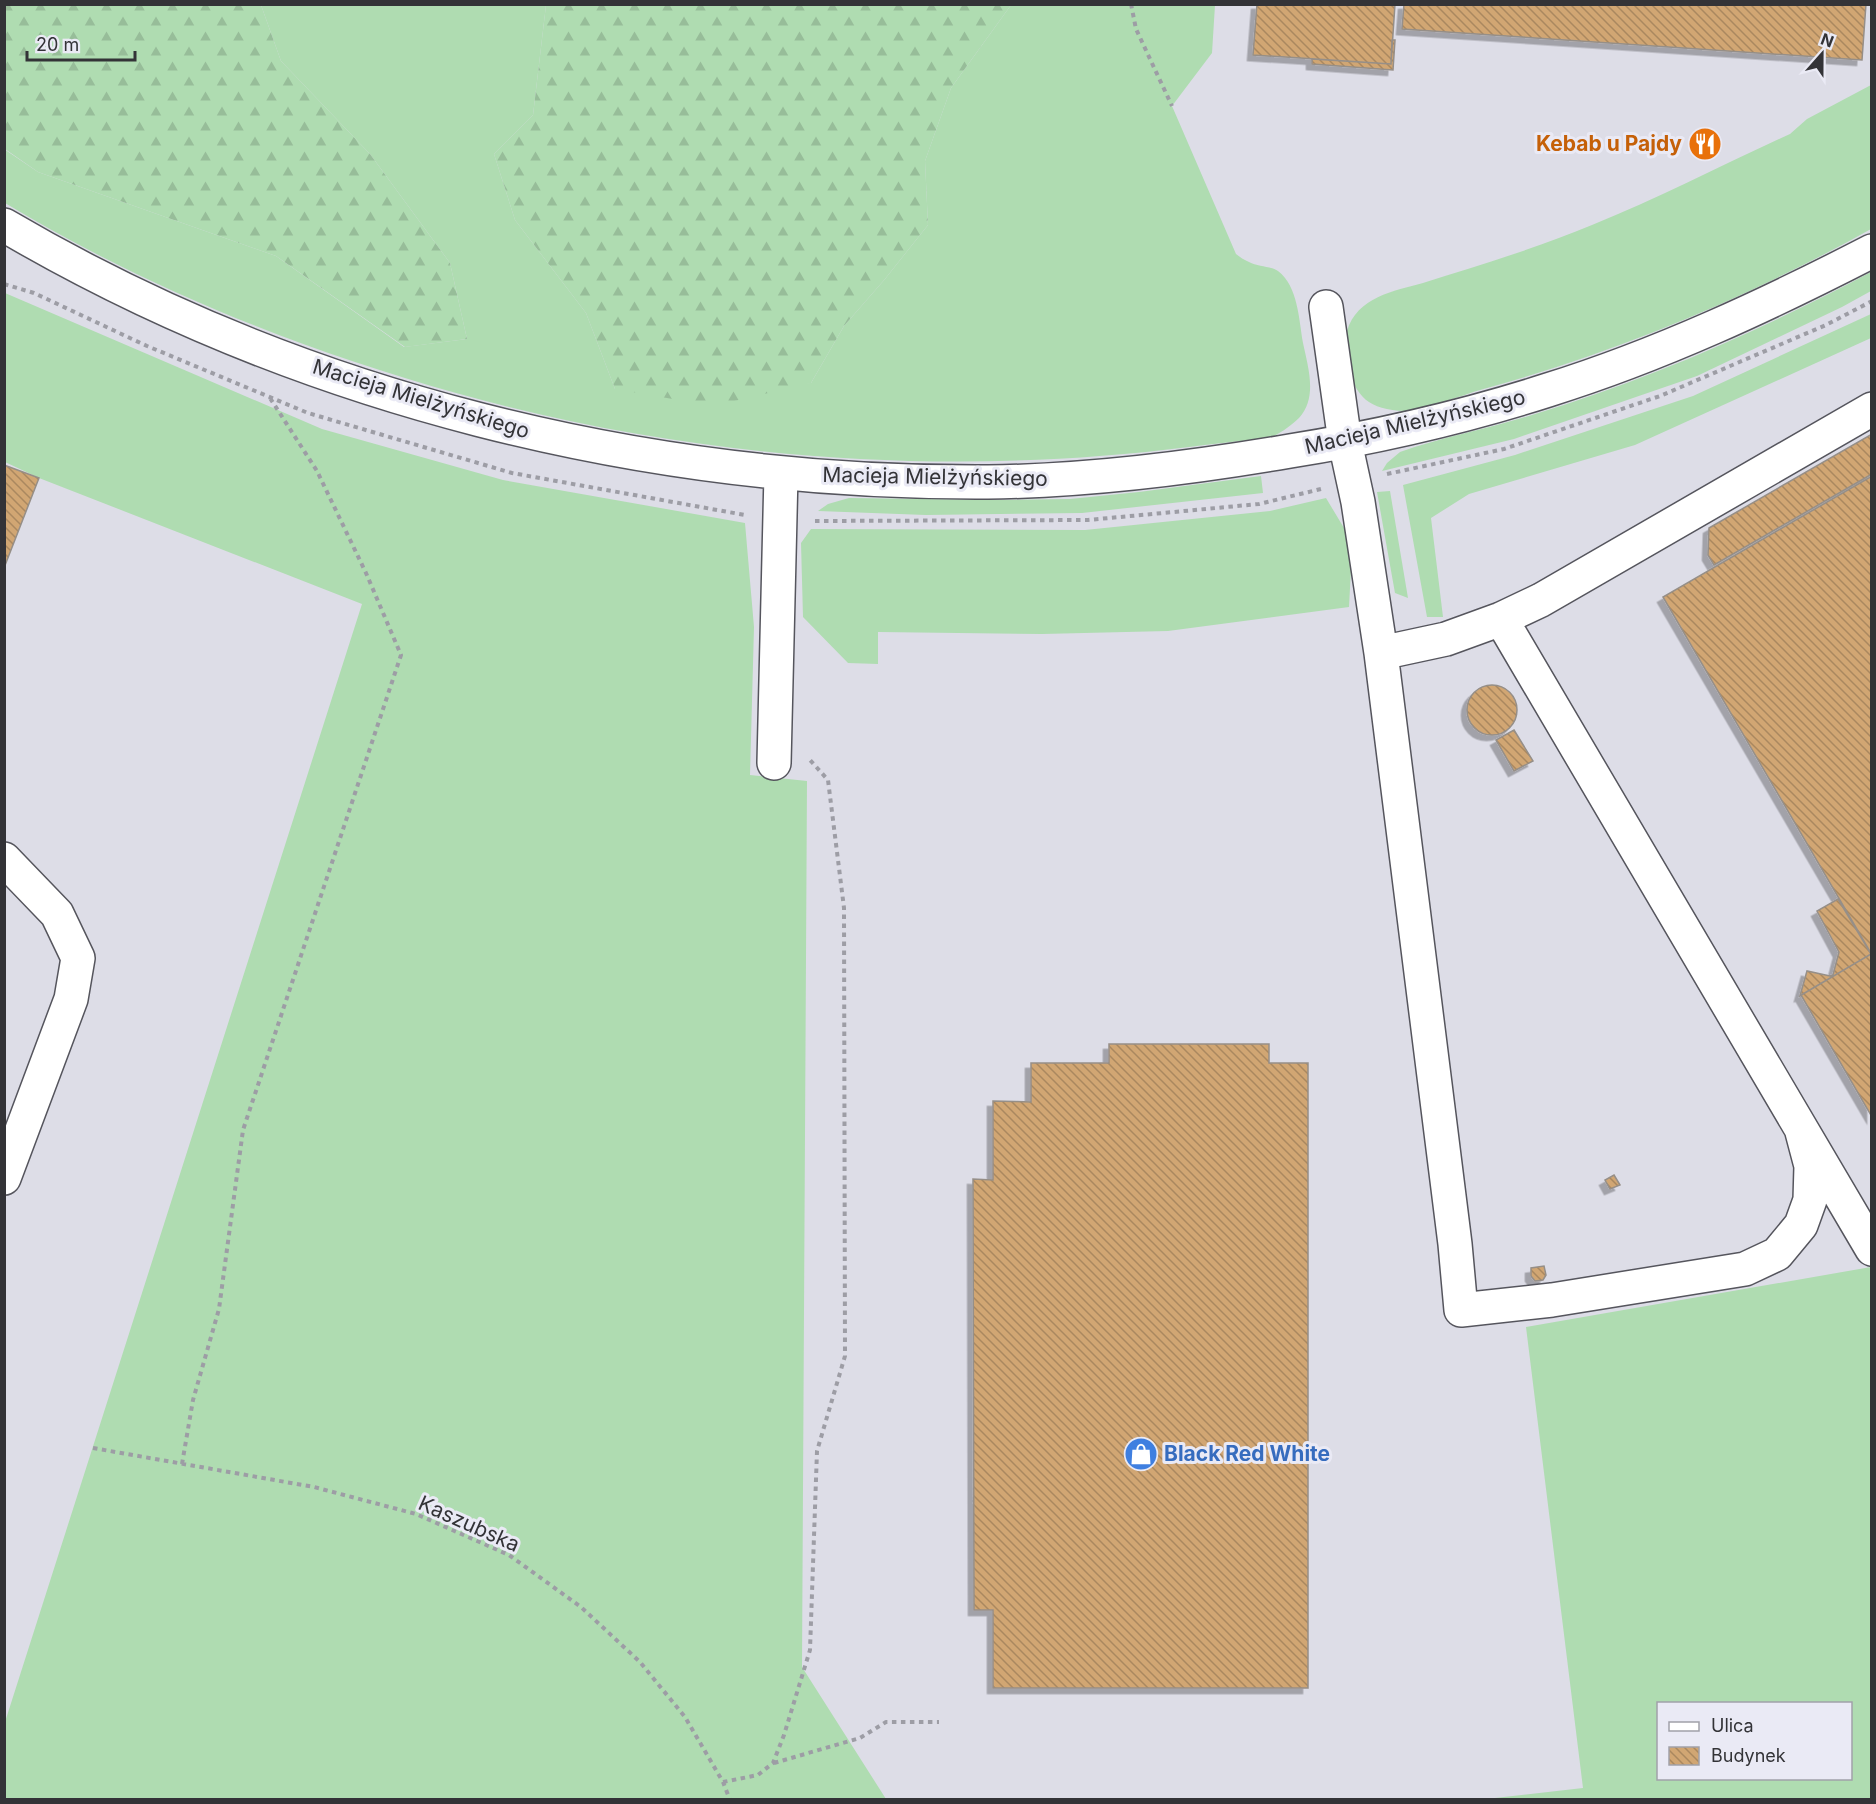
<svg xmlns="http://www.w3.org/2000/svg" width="1876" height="1804" viewBox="0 0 1876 1804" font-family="Inter,sans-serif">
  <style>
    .grass { fill: #afdcb1; fill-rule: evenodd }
    .forest { fill: url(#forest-firs) }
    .building { fill: url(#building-back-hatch); stroke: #968f88; stroke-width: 1.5; filter: url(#shadow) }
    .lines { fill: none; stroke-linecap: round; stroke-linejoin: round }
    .minor-casing { stroke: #55555d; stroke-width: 36 }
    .path { stroke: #9d9da5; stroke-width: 4; stroke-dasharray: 4.5 4.5; stroke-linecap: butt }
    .minor { stroke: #fff; stroke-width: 33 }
    .labels { text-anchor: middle; stroke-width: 6; stroke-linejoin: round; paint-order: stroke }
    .food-label { font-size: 21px; font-weight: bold; fill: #c56008; stroke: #eaeaf5; text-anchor: end }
    .street-label { font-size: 21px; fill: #333337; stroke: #eaeaf5 }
    .shop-label { font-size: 21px; font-weight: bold; fill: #366cbe; stroke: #eaeaf5; text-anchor: start }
  </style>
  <defs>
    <pattern id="forest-firs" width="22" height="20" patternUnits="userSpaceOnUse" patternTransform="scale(1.5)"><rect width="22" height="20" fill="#afdcb1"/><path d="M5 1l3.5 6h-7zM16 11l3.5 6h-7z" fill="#97bd99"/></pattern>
    <pattern id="building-back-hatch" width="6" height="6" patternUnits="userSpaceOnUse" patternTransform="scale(1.5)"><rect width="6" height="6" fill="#d1a673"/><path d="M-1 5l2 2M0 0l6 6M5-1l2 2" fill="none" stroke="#aa885f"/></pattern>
    <filter id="shadow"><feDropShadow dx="-5.5" dy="5.5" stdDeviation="0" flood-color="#0004"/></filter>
  </defs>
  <rect width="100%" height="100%" fill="#dddde7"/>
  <path class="grass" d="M261,5H546L533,115L494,154L515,220L586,313L615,389L811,383L844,326L885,279L928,225L925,161L951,88L1011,5H1215L1212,53L1172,106L1236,254C1240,257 1244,260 1249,262C1258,267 1271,266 1278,271C1298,286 1299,320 1303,343C1308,367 1318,397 1299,418C1293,424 1282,432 1274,436C1267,439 1258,439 1251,440C1230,442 1210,444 1189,447C945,478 693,459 456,393C299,349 144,287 5,203L4,149L38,172L276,256L404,347L467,339L450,263L370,154L281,61Z
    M1871,85V229C1749,297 1615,353 1480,390C1463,395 1421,411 1405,411C1369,410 1355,397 1347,363C1344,351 1343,343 1347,331C1357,297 1394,291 1423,283C1480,265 1537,248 1592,225C1659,198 1724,164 1790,134L1807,119Z
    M1871,272V291L1842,307L1697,376L1514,439L1382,471L1387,463L1400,452C1443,437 1488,429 1532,415C1650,379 1762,330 1871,272Z
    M5,293L322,429L503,480L745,523L754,627L750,775L807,781L802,1667L886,1799H5V1722L362,604L39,478L5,462Z
    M1871,314V338L1635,445L1469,494L1431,518L1443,617H1427L1403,485L1515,455L1693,396Z
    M1261,476L1263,493L1082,513L926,515L818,511L828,504L849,498L995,500L1070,499L1139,492Z
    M1390,491L1408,598L1395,593L1377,492Z
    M1326,498L1350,538L1351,569L1349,607L1168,631L1042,634L878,632V664L848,663L803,617L801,543L811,529L1085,530L1270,511Z
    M1871,1267V1799H1486L1583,1788L1526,1327ZM1658,1704H1850V1778H1658Z"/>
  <path class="forest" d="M4,5H261L281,61L370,154L450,263L467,339L405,347L276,256L38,172L5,149Z
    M546,5V4L1011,5L951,88L925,161L928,225L885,279L844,326L811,383L713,406L615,389L586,313L515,220L494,154L533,115Z"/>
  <path class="building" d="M1257,4H1395L1391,64L1253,55Z
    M1404,4H1866L1862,60L1402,29Z
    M1392,40H1395L1393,70L1312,64V59L1391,64Z
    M1872,434V474L1714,565L1708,555L1709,528Z
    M4,465L39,478L4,568Z
    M1872,476V955L1663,597Z
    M1467 710a25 25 0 1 1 50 0a25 25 0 1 1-50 0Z
    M1514,730L1533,761L1514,771L1496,740Z
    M1838,899L1871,954L1800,996L1807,971L1830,976L1833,975L1839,952L1817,911Z
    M1871,954L1872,955V1117L1801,995Z
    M1109,1044H1269V1063H1308V1688H993V1610H974L973,1179L993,1180V1101L1031,1102V1063H1109Z
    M1614,1175L1620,1185L1610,1189L1605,1180Z
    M1544,1266L1546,1275L1543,1280L1535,1281L1531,1276V1268Z"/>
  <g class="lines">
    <g class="minor-casing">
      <path id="minor" d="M4,225C300,399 646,484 988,482C1090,481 1191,468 1290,451C1377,437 1464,417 1548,390C1660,355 1767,305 1872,251
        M1326,307L1345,442L1358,502L1381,653L1455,1244L1461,1310L1552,1300L1745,1269L1777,1254L1801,1225L1810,1200L1811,1166L1802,1132
        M1501,619L1872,1249
        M1381,653L1446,639L1501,619L1541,600L1872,409
        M774,763L781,474
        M4,859L57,914L78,958L71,999L4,1178"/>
    </g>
    <path class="path" d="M1131,4L1136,29L1172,106
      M4,284L34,293L147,346L308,413L512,473L745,515
      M1387,474L1504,449L1660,396L1826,325L1872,301
      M815,521L1088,520L1259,504L1321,489
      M93,1448L314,1487L416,1514L509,1555L581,1607L640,1662L685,1717L723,1782L730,1800
      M182,1464L193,1400L219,1309L243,1130L401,655L366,573L317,471L270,398
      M774,1763L860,1738L886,1722H939
      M723,1782L758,1775L773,1763L784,1735L810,1650L817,1451L845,1356L844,908L828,780L810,760"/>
    <use href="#minor" class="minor"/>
  </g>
  <defs>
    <g id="restaurant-disc" transform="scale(1.725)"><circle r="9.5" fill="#e8710a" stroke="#eaeaf5"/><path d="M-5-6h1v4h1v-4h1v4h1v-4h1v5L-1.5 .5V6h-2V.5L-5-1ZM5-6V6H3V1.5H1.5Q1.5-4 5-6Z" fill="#fff"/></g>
    <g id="shop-disc" transform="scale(1.725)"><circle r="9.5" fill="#3f7fe0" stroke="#eaeaf5"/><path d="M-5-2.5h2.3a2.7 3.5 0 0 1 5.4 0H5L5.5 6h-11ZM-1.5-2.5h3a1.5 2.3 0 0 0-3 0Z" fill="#fff"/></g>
  </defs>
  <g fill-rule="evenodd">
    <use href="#restaurant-disc" x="1705" y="144"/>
    <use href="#shop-disc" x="1141" y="1454"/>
  </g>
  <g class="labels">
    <g class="food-label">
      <text x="1682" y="151">Kebab u Pajdy</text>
    </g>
    <g class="street-label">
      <text transform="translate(421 399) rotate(17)" y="7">Macieja Mielżyńskiego</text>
      <text transform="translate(1415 422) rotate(-13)" y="7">Macieja Mielżyńskiego</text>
      <text transform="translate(935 477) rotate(1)" y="7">Macieja Mielżyńskiego</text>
      <text transform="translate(469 1524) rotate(24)" y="7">Kaszubska</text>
    </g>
    <g class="shop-label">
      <text x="1164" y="1461">Black Red White</text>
    </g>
  </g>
  <rect width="1876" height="1804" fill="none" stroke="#333337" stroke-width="12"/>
  <rect x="1657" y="1702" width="195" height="78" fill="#eaeaf5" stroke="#a1a1a9" stroke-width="1.5"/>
  <rect x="1669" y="1722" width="30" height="9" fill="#ffffff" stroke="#a1a1a9" stroke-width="1.5"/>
  <text x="1711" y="1732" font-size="18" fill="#333337">Ulica</text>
  <rect x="1669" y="1747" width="30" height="18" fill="url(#building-back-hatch)" stroke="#a1a1a9" stroke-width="1.5"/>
  <text x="1711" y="1762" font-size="18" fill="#333337">Budynek</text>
  <g transform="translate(1822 54) rotate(21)" stroke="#eaeaf5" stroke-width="4.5" paint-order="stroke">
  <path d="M0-4.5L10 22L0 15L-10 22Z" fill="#333337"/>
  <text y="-9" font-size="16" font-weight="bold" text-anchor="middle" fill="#333337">N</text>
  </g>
  <path d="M27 51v9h108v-9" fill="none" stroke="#333337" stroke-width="3"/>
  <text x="36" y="51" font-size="18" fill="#333337" stroke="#eaeaf5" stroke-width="4.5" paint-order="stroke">20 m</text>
</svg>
